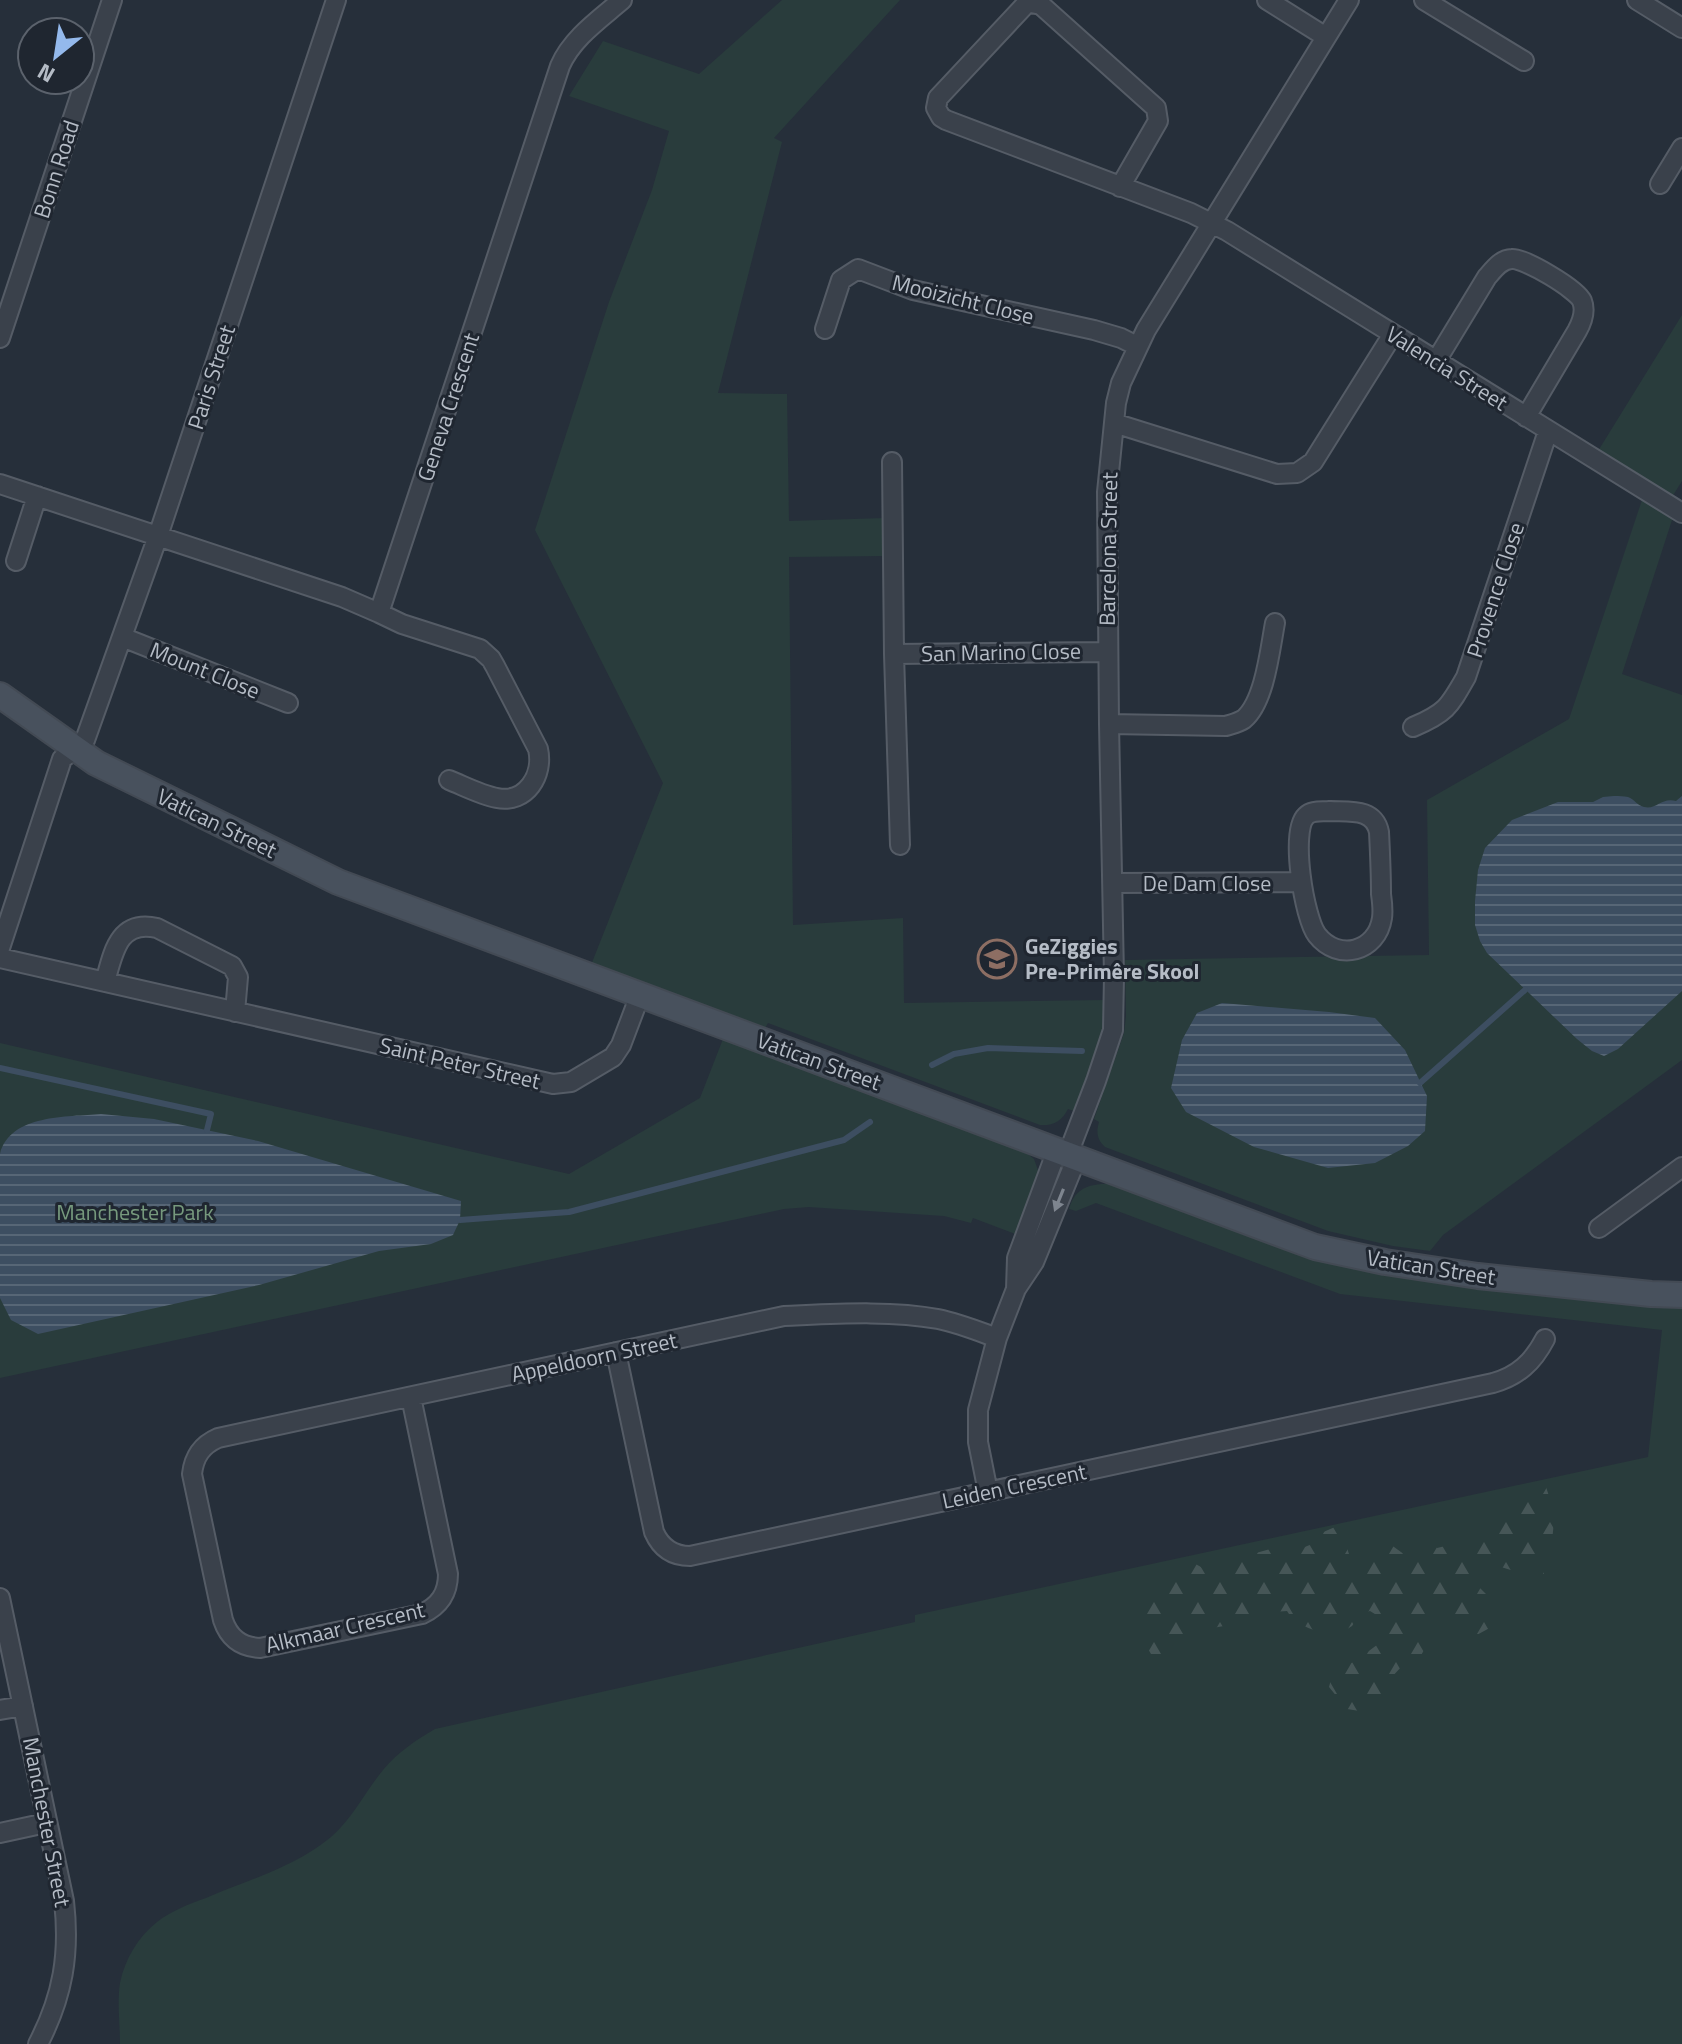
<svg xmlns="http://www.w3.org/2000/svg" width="1682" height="2044" viewBox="0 0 1682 2044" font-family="'Titillium Web',sans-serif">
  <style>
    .green { fill: #293c3c }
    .forest { fill: url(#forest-firs) }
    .water { fill: url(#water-rules) }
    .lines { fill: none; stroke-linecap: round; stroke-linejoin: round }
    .stream { stroke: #3d4e61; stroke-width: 6 }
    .street-casing { stroke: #555c66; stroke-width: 22 }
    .secondary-casing { stroke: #434a54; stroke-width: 28 }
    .street { stroke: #3a414b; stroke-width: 18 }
    .secondary { stroke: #48515d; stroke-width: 24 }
    .oneway { fill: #7e858f }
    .labels { text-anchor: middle; stroke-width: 6; stroke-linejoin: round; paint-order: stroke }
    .street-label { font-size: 22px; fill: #b5bcc6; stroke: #1f2630 }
    .poi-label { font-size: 22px; font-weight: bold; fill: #b5bcc6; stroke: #1f2630; text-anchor: start }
    .park-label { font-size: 22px; fill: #76997d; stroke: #1f2630 }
  </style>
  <defs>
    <pattern id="forest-firs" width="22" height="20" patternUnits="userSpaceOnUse" patternTransform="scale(2)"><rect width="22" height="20" fill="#293c3c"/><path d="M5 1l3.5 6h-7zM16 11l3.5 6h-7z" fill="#465657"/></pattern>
    <pattern id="water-rules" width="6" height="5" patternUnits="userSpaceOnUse" patternTransform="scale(2)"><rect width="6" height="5" fill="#3d4e61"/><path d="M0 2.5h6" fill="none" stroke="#576676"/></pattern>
  </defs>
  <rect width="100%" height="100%" fill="#262f3a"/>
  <path class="green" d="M782,0H900L774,138L782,142L718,393L787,394L789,521L885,518V556L789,557L793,925L903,918L904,1003L1105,1000V1020L1102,1033L1074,1111L1068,1109C1062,1121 1053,1126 1040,1125L768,1023L764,1030L591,965L663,783L535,530L609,302L652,190L669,131L569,96L603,41L699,74Z
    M1682,315V481L1672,497L1598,451Z
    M1643,497L1673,517L1622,674L1682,695V1060L1443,1235L1430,1251L1393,1246L1328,1231L1105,1147C1097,1140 1096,1132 1099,1122L1094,1119L1124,1033L1126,1016L1125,960L1429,955L1427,800L1569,719Z
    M723,1039L1023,1150L1034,1159L1039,1173L1018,1235L973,1218L971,1223L944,1216L809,1207L784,1209L0,1378V1043L569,1174L700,1098Z
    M1101,1184H1114L1319,1259L1345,1267L1405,1277L1682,1306V2044H120C120,2024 117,2003 120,1983C125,1959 138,1937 157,1922C171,1911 189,1904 206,1898C248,1880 295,1867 331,1837C353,1818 365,1792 383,1770C398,1752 416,1740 435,1729L915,1622V1615L1648,1457L1662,1330L1340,1294L1096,1203L1076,1211L1069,1209C1074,1192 1083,1186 1101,1184Z"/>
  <path class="forest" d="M1534,1484H1545L1550,1499L1547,1510L1554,1521L1551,1552L1544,1561V1576L1539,1583L1531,1581L1514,1571L1488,1563L1479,1587L1491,1599L1497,1624L1473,1637L1451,1632L1444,1609L1436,1599L1425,1611L1431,1638L1420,1657L1403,1665L1389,1680L1382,1697L1366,1712L1347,1709L1329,1687L1334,1668L1354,1662L1385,1639L1383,1619L1370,1611L1360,1614L1352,1626L1336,1636C1318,1631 1297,1628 1287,1611L1273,1612L1258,1606L1250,1619L1235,1624L1207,1629L1194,1614L1186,1619L1188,1642L1177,1655L1151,1654L1139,1633L1148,1602L1149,1586L1171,1576L1176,1567L1190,1561L1201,1567L1210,1576L1256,1553L1277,1547L1302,1548L1315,1543L1321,1533L1335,1527L1349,1526L1354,1532L1346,1545L1349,1554L1356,1559L1383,1539L1412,1560L1420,1540L1429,1539L1437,1548C1451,1545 1468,1538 1479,1527C1486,1520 1491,1515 1499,1510L1509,1515C1516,1510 1516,1504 1517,1496L1514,1492L1522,1486Z"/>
  <path class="water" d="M1614,796C1619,796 1623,796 1628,797C1634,799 1638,806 1644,807C1657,810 1661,797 1676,801L1682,796V991L1618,1049L1604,1056L1592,1051L1577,1039L1487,953L1480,941L1475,925V901L1478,870L1485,848L1512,820L1558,802H1593L1603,797Z
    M1222,1003L1329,1012L1375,1018L1405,1050L1427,1096L1425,1131L1408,1146L1375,1163L1328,1168L1254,1147L1186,1112L1171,1088L1182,1040L1197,1013Z
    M101,1114L154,1119L258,1141L461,1201L460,1220L453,1235L431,1244L379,1251L259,1285L38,1334L11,1320L0,1298V1154C10,1114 68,1117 101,1114Z"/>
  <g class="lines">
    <path class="stream" d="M932,1065L954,1054L988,1048L1082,1051
      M0,1068L211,1114L207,1130
      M1420,1083L1525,990
      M460,1220L569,1212L844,1140L870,1122"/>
    <g class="street-casing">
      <path id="street" d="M1267,0L1326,37
        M1424,0L1524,61
        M1637,0L1682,28
        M1660,184L1682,148
        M1120,187L1158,121L1156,108L1041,5L1031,3L1026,4L938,98L936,108L941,117L946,120L1191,213L1227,231L1682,513
        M825,329L841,280L858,269L913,290L1094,330L1121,338L1137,346
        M0,338L112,0
        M1436,361L1487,277C1494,269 1501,259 1512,259C1524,258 1577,289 1582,301C1586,311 1582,322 1577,331L1526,417
        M1114,423L1277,474L1297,473L1313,462L1393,334
        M892,462L894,654L900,845
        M0,484L342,597L379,613L560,66C572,38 600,19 622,0
        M16,561L37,496
        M379,613L402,624L480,649L491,659L495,666L538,749C544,775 526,804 497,798C481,795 464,786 449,780
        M122,637L288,703
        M894,654L1108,652
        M1109,724L1226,726C1232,724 1238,723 1244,719C1265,701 1270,649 1275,623
        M1413,727C1446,713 1449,707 1466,677L1548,431
        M1330,811C1350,812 1374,808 1379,832C1380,852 1381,873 1381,894C1382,901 1383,911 1382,918C1377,952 1338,962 1317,935C1304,918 1290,831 1306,816C1312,810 1322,812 1330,811Z
        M1113,883L1301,882
        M0,948L62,759L85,740L158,536L336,0
        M0,958L553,1084L571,1082L613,1057L621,1045L640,995
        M105,982C113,954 118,919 157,928L232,966L238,977L235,1012
        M1068,1154L1096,1081L1113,1030L1114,976L1109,724L1107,492L1116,403L1121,383L1146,330L1349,0
        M1599,1228L1682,1167
        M1016,1289L1017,1258L1057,1150
        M616,1352L654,1532C661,1548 673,1556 690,1556L1493,1383C1518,1376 1533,1362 1545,1339
        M411,1397L448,1574C448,1594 439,1606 422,1614L260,1648C241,1647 229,1638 223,1620L192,1474C194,1456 202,1445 218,1438L784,1316C833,1314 890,1310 938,1319C958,1323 978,1331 997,1338
        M988,1492L978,1442V1410L997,1338L1016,1289L1034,1262L1077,1157
        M0,1598L64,1901C70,1954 63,1996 38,2044
        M0,1710L23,1706
        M0,1833L46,1823"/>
    </g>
    <g class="secondary-casing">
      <path id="secondary" d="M0,695L96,763L338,882L1315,1247L1385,1262L1478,1276L1651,1294L1682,1295"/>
    </g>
    <use href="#street" class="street"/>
    <use href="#secondary" class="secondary"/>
  </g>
  <defs><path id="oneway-solid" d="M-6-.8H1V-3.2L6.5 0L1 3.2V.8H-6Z" transform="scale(2)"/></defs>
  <use class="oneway" href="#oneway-solid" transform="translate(1059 1200) rotate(112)"/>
  <defs>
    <g id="school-ring" transform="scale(2)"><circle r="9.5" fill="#1f2630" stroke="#8d6e63" stroke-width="1.5"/><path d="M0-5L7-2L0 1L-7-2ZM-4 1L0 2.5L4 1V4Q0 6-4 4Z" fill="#8d6e63"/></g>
  </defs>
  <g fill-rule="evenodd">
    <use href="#school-ring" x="997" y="959"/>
  </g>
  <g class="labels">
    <g class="street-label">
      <text transform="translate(56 169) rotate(-72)" y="8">Bonn Road</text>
      <text transform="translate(963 299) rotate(14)" y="8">Mooizicht Close</text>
      <text transform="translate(1447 368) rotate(32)" y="8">Valencia Street</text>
      <text transform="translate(211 377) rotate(-72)" y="8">Paris Street</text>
      <text transform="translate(448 407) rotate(-72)" y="8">Geneva Crescent</text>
      <text transform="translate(1108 549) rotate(-89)" y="8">Barcelona Street</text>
      <text transform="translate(1495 590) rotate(-72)" y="8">Provence Close</text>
      <text transform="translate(1001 652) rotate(-1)" y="8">San Marino Close</text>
      <text transform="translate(205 670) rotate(22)" y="8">Mount Close</text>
      <text transform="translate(217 823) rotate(26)" y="8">Vatican Street</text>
      <text x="1207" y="891">De Dam Close</text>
      <text transform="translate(819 1061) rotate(20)" y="8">Vatican Street</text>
      <text transform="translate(460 1063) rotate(13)" y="8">Saint Peter Street</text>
      <text transform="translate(1431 1267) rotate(9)" y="8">Vatican Street</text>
      <text transform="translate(594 1357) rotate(-12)" y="8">Appeldoorn Street</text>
      <text transform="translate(1014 1486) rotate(-12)" y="8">Leiden Crescent</text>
      <text transform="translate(345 1627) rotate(-13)" y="8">Alkmaar Crescent</text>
      <text transform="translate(47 1822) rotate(79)" y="8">Manchester Street</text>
    </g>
    <g class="poi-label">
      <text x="1025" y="954">GeZiggies<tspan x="1025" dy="25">Pre-Primêre Skool</tspan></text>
    </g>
    <g class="park-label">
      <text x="135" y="1220">Manchester Park</text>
    </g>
  </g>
  <g transform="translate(56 56) rotate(210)"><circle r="38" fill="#1f2630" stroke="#5b626c" stroke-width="2"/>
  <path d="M0-6L14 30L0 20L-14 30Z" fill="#94b9ec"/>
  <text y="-12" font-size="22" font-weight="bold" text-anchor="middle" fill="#b5bcc6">N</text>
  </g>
</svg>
